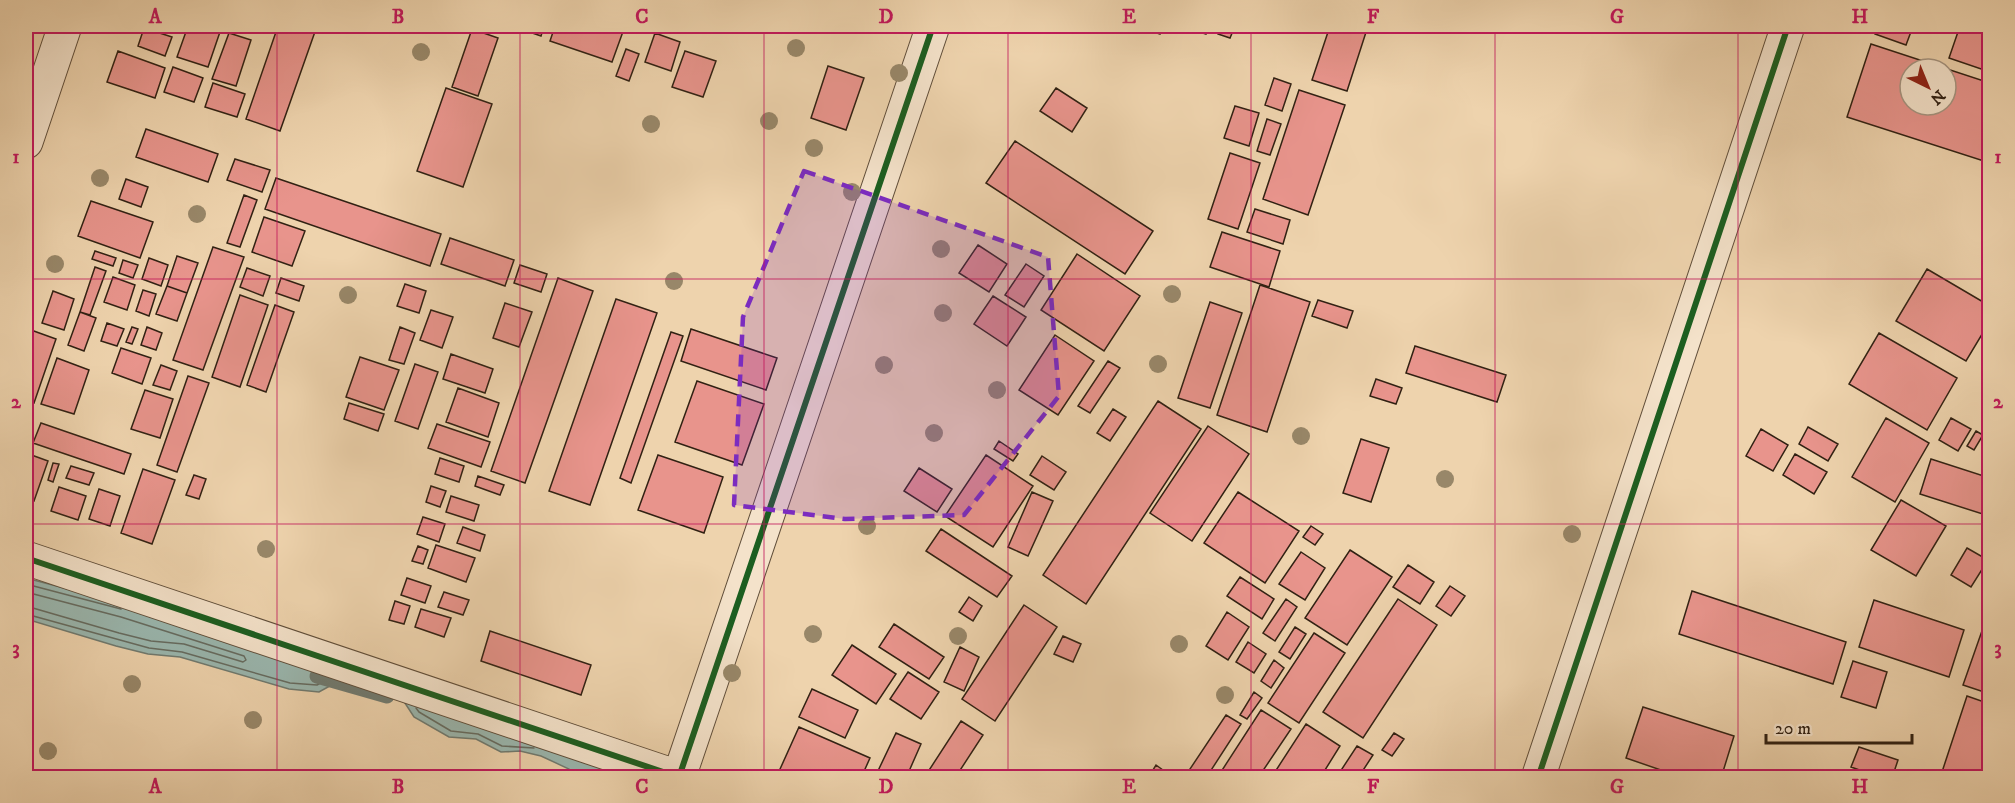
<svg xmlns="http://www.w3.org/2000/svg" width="2015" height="803" viewBox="0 0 2015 803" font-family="'IM FELL DW Pica',serif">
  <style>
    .water { fill: #9ab7af; stroke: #707b71; stroke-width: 1.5 }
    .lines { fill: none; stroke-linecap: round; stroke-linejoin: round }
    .shore { stroke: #666c61; stroke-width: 1.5 }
    .stream { stroke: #707b71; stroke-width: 15 }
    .building { fill: #e8948c; stroke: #312113; stroke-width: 1.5; fill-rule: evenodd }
    .minor-casing { stroke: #604e3a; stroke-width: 35 }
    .minor { stroke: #f4e2ca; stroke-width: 33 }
    .cycleway-casing { stroke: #f4e2ca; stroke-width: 10 }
    .cycleway { stroke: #1b5e20; stroke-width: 6 }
    .tree { fill: #988769 }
    .marked { fill: #7b2cbf; fill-opacity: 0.2; stroke: #7b2cbf; stroke-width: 4.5; stroke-dasharray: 12 8; stroke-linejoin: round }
    .grid { fill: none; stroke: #c2185b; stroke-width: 1.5; stroke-opacity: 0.55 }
    .neatline { fill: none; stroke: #c2185b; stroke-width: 2 }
    .grid-label { font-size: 20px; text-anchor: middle; font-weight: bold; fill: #c2185b }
  </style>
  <rect width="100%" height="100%" fill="#eed3ad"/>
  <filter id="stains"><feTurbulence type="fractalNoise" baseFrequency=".00333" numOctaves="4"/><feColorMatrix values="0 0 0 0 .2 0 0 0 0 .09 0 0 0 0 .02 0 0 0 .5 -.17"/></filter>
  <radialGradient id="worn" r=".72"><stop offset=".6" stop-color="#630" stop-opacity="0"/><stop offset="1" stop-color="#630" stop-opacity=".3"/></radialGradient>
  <path class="water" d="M26,578L125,604L316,664L337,682L319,692L289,689L180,657L148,654L116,646L26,619Z
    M403,700L621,770L626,777H577L569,769L541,756L520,751L501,752L476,739L449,737L414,717Z"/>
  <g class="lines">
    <path class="shore" d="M26,584L121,609
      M26,592L121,617L244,656L246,660L243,662L184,644L151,641L119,633L26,606
      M26,614L149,648L182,652L290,683L317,685L324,681L321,676
      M416,708L419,712L451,731L478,734L502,746L534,748"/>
    <path class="stream" d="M317,676L387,696"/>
  </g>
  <path class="building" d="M188,26H222L208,67L177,57Z
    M239,26H260L258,32Z
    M278,26H317L280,131L246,119Z
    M512,26H544L541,36Z
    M555,26H625L612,62L550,41Z
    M1136,26H1163L1160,34Z
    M1180,26H1209L1206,34Z
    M1220,26H1235L1230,38L1218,34Z
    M1330,26H1368L1347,91L1312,80Z
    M1877,26H1903L1912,29L1906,45L1875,34Z
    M1960,26H1990V72L1949,58Z
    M144,28L172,37L165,56L138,46Z
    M472,29L498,38L478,96L452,87Z
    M229,33L251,40L236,86L212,79Z
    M655,33L680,42L671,71L645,62Z
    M1871,44L1990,83V163L1847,117ZM1910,69H1946V105H1910Z
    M626,49L639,54L629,81L616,76Z
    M118,51L165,68L155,98L107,82Z
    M685,51L716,61L703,97L672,87Z
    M828,66L864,78L846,130L811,118Z
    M173,67L203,78L194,102L164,92Z
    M1274,78L1291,84L1282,111L1265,105Z
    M213,83L245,94L237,117L205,107Z
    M446,88L492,104L463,187L417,171Z
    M1056,88L1087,108L1072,132L1040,111Z
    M1299,90L1345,105L1308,215L1263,199Z
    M1235,106L1259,113L1249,146L1224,138Z
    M1267,119L1281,124L1270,155L1257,151Z
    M146,129L218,154L208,182L136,157Z
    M1015,141L1153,231L1125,274L986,183Z
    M1230,153L1260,163L1238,229L1208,219Z
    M235,159L270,170L262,192L227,180Z
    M276,178L441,234L430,266L265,209Z
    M126,179L148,187L141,207L119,199Z
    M244,195L257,200L240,247L227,243Z
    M91,201L153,222L140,258L78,236Z
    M1255,209L1290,220L1283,244L1247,232Z
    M264,217L305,231L292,266L252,252Z
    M1222,232L1280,251L1269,287L1210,267Z
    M450,238L514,260L505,286L441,264Z
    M978,245L1007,264L989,292L959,273Z
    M213,247L244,257L203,370L173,360Z
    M95,251L116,258L113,266L92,259Z
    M1077,254L1140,296L1104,351L1041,310Z
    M177,256L198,263L187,293L167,286Z
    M149,258L168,265L161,286L142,279Z
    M123,260L138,265L133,278L119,273Z
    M1026,264L1044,276L1024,307L1005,295Z
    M520,265L547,274L541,292L514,283Z
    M95,267L106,271L90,315L80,312Z
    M247,268L270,276L263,296L240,287Z
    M1927,269L1990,306V321L1966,361L1896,321Z
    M113,277L135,285L127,310L104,302Z
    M281,278L304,286L299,301L276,293Z
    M558,278L593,291L525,483L491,471Z
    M405,284L426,291L419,313L397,306Z
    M1260,285L1310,302L1267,432L1217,415Z
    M167,286L187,293L177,321L156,314Z
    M143,290L156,294L149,316L136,311Z
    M53,291L74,299L64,330L42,323Z
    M240,295L268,305L240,387L212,377Z
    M993,296L1026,317L1007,346L974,324Z
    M616,299L657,313L590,505L549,491Z
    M1318,300L1353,311L1347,328L1312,316Z
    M1210,302L1242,313L1210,408L1178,398Z
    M505,303L532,312L519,347L493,338Z
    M275,305L294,312L266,392L247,385Z
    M431,310L453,317L442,348L420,340Z
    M80,312L96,318L84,351L68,345Z
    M107,323L124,329L117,346L101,341Z
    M132,327L138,329L132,344L126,342Z
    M147,327L162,333L156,350L141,345Z
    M400,327L415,333L404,364L389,360Z
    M691,329L777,358L766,390L681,361Z
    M31,330L56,339L34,403L26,400V347Z
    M671,332L683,336L631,483L620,478Z
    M1879,333L1957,378L1927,430L1849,384Z
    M1055,335L1094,361L1058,415L1019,390Z
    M1415,346L1506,375L1497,402L1406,373Z
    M121,348L151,358L142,384L112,373Z
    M451,354L493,369L485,393L443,379Z
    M360,357L399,370L384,410L346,397Z
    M57,358L89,370L74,414L41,404Z
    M1108,361L1120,368L1090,413L1078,406Z
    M415,364L438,372L418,429L395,421Z
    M161,365L177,371L170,390L153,385Z
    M188,376L209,383L177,472L157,465Z
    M1376,379L1402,388L1396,404L1370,396Z
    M697,381L764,404L742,465L675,442Z
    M458,388L499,403L488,437L446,422Z
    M145,390L173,399L160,438L131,429Z
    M1158,401L1201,429L1086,604L1043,575Z
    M349,403L384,414L378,431L344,419Z
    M1113,409L1126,417L1110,441L1097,433Z
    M1886,418L1929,443L1895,502L1852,477Z
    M1951,418L1971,429L1958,451L1939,440Z
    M41,423L131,454L124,474L33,443Z
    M437,424L490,442L481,467L428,448Z
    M1208,426L1249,454L1192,541L1150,513Z
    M1808,427L1838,444L1828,461L1799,444Z
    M1761,429L1788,445L1773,471L1746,456Z
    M1976,431L1983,435L1974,450L1967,446Z
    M1361,439L1389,448L1371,502L1343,493Z
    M999,441L1018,454L1013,461L994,449Z
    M26,453L48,461L34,501L26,498Z
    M1795,454L1827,472L1814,494L1783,475Z
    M658,455L723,477L704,533L638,510Z
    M986,455L1033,486L993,547L945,516Z
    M1042,456L1066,472L1054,490L1030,475Z
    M440,458L464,466L459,482L435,474Z
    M1931,459L1990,478L1989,516L1920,494Z
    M53,463L59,464L53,482L48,480Z
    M71,466L94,473L89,485L66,478Z
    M919,468L952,489L937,512L904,491Z
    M143,469L175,480L152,544L121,533Z
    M194,475L206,479L199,499L186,495Z
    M478,476L504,485L500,495L475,486Z
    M431,486L446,491L440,507L426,502Z
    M59,487L86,496L78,520L51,511Z
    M99,489L120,496L110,526L89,519Z
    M1032,492L1053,501L1028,556L1008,547Z
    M1238,492L1299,531L1265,583L1204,543Z
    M451,496L479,505L474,521L446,512Z
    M1901,500L1946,526L1916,576L1871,550Z
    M423,517L445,524L439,542L417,534Z
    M1311,526L1323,534L1315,545L1303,537Z
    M463,527L485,535L480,551L457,543Z
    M941,529L1012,576L997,597L926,551Z
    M436,545L475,558L466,582L428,568Z
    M418,546L428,550L423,564L412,561Z
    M1967,548L1988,560L1971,587L1951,575Z
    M1350,550L1392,577L1347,645L1305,618Z
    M1301,552L1325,568L1305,600L1279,584Z
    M1408,565L1434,582L1420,604L1393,587Z
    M1240,577L1274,599L1262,619L1227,596Z
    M407,578L431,586L425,603L401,595Z
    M1450,586L1465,596L1451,616L1436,606Z
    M1692,591L1846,642L1833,684L1679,634Z
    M444,592L469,600L463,615L438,607Z
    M969,597L982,606L973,621L959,612Z
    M1286,599L1297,607L1275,641L1263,633Z
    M1398,599L1437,625L1363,738L1323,712Z
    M1874,600L1964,630L1949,677L1859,647Z
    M395,601L410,606L404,624L389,620Z
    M1024,605L1057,627L995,721L962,699Z
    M1990,608V694L1963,685Z
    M421,609L451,618L444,637L415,627Z
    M1227,612L1249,627L1228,660L1206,646Z
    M894,624L944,657L929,679L879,647Z
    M1295,627L1306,634L1290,659L1279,652Z
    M490,631L591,665L581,695L481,661Z
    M1314,633L1345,653L1299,723L1268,703Z
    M1063,636L1081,644L1073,662L1054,654Z
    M1248,642L1266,654L1254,673L1236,662Z
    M852,645L896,674L876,704L832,675Z
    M960,647L979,657L964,691L944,682Z
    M1274,660L1284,668L1271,688L1261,681Z
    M1853,661L1887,672L1876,708L1841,697Z
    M908,672L939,692L921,719L890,699Z
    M812,689L858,710L845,738L799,717Z
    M1254,692L1262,698L1247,719L1240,715Z
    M1967,696L1990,704V778H1940Z
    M1643,707L1734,736L1721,778H1684L1626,758Z
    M1261,710L1291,729L1258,778H1217Z
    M1226,715L1241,724L1206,778H1184Z
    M961,721L983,735L955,778H924Z
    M1306,724L1340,746L1320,778H1271Z
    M799,727L870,758L861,778H776Z
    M896,733L921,744L906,778H883L876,775Z
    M1394,733L1404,739L1392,756L1382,750Z
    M1357,746L1373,755L1358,778H1336Z
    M1859,747L1898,760L1892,778H1882L1851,767Z
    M1156,765L1174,778H1148Z
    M1837,772L1851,778H1835Z"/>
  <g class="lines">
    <g class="minor-casing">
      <path id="minor" d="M26,142L65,26
        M26,558L681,778
        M679,777L933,26
        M1538,778L1788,26"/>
    </g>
    <use href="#minor" class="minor"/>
    <g class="cycleway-casing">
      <path id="cycleway" d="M26,558L681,778
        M679,777L933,26
        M1538,778L1788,26"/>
    </g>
    <use href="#cycleway" class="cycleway"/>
  </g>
  <g class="tree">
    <circle cx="796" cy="48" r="9"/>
    <circle cx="421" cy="52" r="9"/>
    <circle cx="899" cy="73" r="9"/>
    <circle cx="769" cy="121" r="9"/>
    <circle cx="651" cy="124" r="9"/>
    <circle cx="814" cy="148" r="9"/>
    <circle cx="100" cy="178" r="9"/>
    <circle cx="852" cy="192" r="9"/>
    <circle cx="197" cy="214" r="9"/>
    <circle cx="941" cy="249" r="9"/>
    <circle cx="55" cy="264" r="9"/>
    <circle cx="674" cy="281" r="9"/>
    <circle cx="1172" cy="294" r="9"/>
    <circle cx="348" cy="295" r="9"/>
    <circle cx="943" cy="313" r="9"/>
    <circle cx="1158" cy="364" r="9"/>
    <circle cx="884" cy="365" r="9"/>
    <circle cx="997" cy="390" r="9"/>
    <circle cx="934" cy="433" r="9"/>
    <circle cx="1301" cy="436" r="9"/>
    <circle cx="1445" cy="479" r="9"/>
    <circle cx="867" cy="526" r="9"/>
    <circle cx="1572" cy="534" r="9"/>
    <circle cx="266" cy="549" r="9"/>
    <circle cx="813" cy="634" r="9"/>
    <circle cx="958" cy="636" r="9"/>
    <circle cx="1179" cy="644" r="9"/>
    <circle cx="732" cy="673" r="9"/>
    <circle cx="132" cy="684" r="9"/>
    <circle cx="1225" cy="695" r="9"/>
    <circle cx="253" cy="720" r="9"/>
    <circle cx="48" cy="751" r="9"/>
  </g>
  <path class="marked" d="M804,171L1048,257L1059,396L964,515L845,519L734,505L743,317Z"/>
  <path class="grid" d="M277,26V778M520,26V778M764,26V778M1008,26V778M1251,26V778M1495,26V778M1738,26V778M26,279H1990M26,524H1990"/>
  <rect width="2015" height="803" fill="none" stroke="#eed3ad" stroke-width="66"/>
  <g transform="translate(1928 87) rotate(137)"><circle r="28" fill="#f4e2ca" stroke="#a69581" stroke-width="1.5"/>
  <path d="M0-4.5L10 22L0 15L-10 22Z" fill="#8f2418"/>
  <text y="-9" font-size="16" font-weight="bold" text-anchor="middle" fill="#312113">N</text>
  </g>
  <path d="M1766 734v9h146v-9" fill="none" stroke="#312113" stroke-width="3"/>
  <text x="1775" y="734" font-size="18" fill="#312113" stroke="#f4e2ca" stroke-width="4.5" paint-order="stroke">20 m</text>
  <rect x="33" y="33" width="1949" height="737" class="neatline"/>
  <g class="grid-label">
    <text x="155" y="23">A</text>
    <text x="398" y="23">B</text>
    <text x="642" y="23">C</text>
    <text x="886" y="23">D</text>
    <text x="1129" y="23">E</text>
    <text x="1373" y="23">F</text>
    <text x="1617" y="23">G</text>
    <text x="1860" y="23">H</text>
    <text x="16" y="163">1</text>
    <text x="1998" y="163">1</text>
    <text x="16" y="408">2</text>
    <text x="1998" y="408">2</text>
    <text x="16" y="654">3</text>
    <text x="1998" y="654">3</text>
    <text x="155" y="793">A</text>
    <text x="398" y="793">B</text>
    <text x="642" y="793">C</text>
    <text x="886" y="793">D</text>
    <text x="1129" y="793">E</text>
    <text x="1373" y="793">F</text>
    <text x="1617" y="793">G</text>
    <text x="1860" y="793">H</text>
  </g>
  <rect width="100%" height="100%" filter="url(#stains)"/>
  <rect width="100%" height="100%" fill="url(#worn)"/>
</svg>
